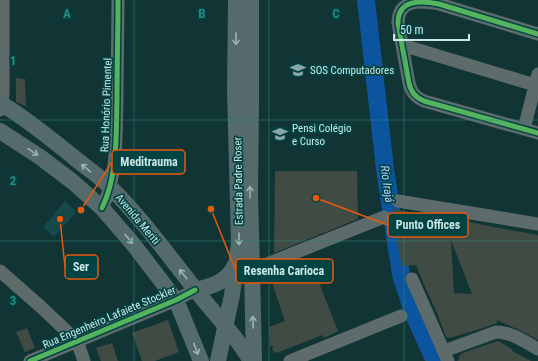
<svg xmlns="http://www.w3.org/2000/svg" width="538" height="361" viewBox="0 0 538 361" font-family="'Roboto Condensed',sans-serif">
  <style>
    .built { fill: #164949 }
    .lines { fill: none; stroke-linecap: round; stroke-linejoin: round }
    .river { stroke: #0c549d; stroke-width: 18 }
    .building { fill: #404b44; fill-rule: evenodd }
    .minor { stroke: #5e6b6b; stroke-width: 13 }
    .major { stroke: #556a6a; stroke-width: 16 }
    .cycleway-casing { stroke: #024343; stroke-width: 8 }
    .cycleway { stroke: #56b35d; stroke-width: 5 }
    .oneway { stroke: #9bb4b4 }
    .grid { fill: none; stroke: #2b8780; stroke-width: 1; stroke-opacity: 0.55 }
    .labels { text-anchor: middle; stroke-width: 3.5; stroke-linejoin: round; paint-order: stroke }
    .poi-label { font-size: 11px; fill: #cae6e5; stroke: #024343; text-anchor: start }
    .street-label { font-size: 11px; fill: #cae6e5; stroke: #024343 }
    .water-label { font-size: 12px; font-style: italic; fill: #b2d3ff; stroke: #024343 }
    .grid-label { font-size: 13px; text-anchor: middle; font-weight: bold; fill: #2b8780; stroke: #024343; stroke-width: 3.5; stroke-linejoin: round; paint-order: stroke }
    .leader { fill: none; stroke: #e8590c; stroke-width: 1.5 }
    .callout-dot { fill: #e8590c; stroke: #024343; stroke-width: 1.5 }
    .callout { fill: #024343; stroke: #e8590c; stroke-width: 1.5 }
    .callout-label { font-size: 12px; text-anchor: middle; font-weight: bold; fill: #cae6e5 }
  </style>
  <rect width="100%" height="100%" fill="#113434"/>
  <path class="built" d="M65,201L76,212L54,237L43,227Z"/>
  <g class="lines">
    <path class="river" d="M366,0L385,169L401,275L414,315L435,361"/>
  </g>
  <path class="building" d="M16,78L25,79L26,106L16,102Z
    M275,171H357L358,219L274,253Z
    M394,209L429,216L462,220L488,226L538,235V340L521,331L497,320V323L483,328L450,338L446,337L438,315L426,289L416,265L402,266L399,253ZM451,240L472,294L454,293Z
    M312,265L338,331L324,338L322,335L277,353L272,350L273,346H270L269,327L285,321L271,280Z
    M168,320L179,352L155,361H142L132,333Z
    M27,328L35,348L25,352L16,332Z
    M498,341L502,343L513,350L512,351L531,361H458L460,355L465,352Z
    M112,343L118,361H101L96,348Z"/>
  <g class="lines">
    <path class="minor" d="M538,34L439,4C419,0 398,0 398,23L409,83C411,92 415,97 424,101L538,133
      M402,45L535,85
      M0,110L3,94V0
      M524,129L538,74
      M398,201L538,224
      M102,208C118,176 116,134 117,99C117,66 118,33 118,0
      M252,270L384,217
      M0,271L41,307L77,341L84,361
      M412,279L448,361
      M444,351L496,332C511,332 525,342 538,349
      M30,361L176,300L195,290
      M290,361L401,316"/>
    <path class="major" d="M251,0V100L250,195L252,270L254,361
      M0,103C26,118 52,140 76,159C88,169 101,177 111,188C142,219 168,255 195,289C214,314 235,334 251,361
      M0,131L40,157L73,182L102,208L133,244L176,300L201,361
      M195,290C213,286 227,282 235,265
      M218,361L232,295L239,243L235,91L236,0"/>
    <g class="cycleway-casing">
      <path id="cycleway" d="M538,34L439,4C419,0 398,0 398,23L409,83C411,92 415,97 424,101L538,133
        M102,208C118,176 116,134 117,99C117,66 118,33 118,0
        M30,361L176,300L195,290"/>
    </g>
    <use href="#cycleway" class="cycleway"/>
  </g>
  <defs><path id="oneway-shaft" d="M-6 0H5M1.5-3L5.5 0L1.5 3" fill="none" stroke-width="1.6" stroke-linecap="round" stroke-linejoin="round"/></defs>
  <g class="oneway">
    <use href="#oneway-shaft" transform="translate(236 39) rotate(91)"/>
    <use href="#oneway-shaft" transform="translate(33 152) rotate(34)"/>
    <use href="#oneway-shaft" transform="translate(86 168) rotate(-141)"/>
    <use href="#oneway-shaft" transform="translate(250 192) rotate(-90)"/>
    <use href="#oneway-shaft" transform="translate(129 239) rotate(49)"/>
    <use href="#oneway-shaft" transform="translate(239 239) rotate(90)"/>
    <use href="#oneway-shaft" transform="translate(183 274) rotate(-128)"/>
    <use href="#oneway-shaft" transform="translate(253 322) rotate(-92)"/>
    <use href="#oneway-shaft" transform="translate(196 349) rotate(69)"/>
  </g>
  <path class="grid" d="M134,0V361M269,0V361M404,0V361M0,120H538M0,241H538"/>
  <defs>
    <g id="school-bare" transform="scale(1.2)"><path d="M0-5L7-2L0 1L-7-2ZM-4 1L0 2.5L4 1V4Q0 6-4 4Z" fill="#89a8a7" stroke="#024343" stroke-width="2.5" paint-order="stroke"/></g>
  </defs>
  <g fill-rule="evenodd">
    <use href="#school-bare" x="298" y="70"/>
    <use href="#school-bare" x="280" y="134"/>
  </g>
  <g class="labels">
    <g class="poi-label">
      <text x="310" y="74">SOS Computadores</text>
      <text x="292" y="132">Pensi Colégio<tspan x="292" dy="13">e Curso</tspan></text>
    </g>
    <g class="street-label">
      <text transform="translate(106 105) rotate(-88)" y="4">Rua Honório Pimentel</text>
      <text transform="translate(238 181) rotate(-91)" y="4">Estrada Padre Roser</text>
      <text transform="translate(138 219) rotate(50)" y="4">Avenida Meriti</text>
      <text transform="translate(109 317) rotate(-23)" y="4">Rua Engenheiro Lafaiete Stockler</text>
    </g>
    <g class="water-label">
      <text transform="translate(387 184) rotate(82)" y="4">Rio Irajá</text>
    </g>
  </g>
  <g class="grid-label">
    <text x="67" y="18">A</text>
    <text x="202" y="18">B</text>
    <text x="336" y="18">C</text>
    <text x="13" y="65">1</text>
    <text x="13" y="185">2</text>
    <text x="13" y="305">3</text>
  </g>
  <path class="leader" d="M81 210L112 162M316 198L388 225M60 219L65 267M211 209L236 271"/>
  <g class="callout-dot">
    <circle cx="81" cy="210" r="4"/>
    <circle cx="316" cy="198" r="4"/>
    <circle cx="60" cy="219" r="4"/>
    <circle cx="211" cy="209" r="4"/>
  </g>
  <g class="callout">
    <rect x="112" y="150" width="73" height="24" rx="4"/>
    <rect x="388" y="213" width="80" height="24" rx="4"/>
    <rect x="65" y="255" width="33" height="24" rx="4"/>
    <rect x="236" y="259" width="97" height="24" rx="4"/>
  </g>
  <g class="callout-label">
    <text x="149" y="166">Meditrauma</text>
    <text x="428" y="229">Punto Offices</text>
    <text x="81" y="271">Ser</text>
    <text x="284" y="275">Resenha Carioca</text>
  </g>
  <path d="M394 34v6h75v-6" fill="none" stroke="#cae6e5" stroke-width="2"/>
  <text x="400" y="34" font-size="12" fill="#cae6e5" stroke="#024343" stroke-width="3" paint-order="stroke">50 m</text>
</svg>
